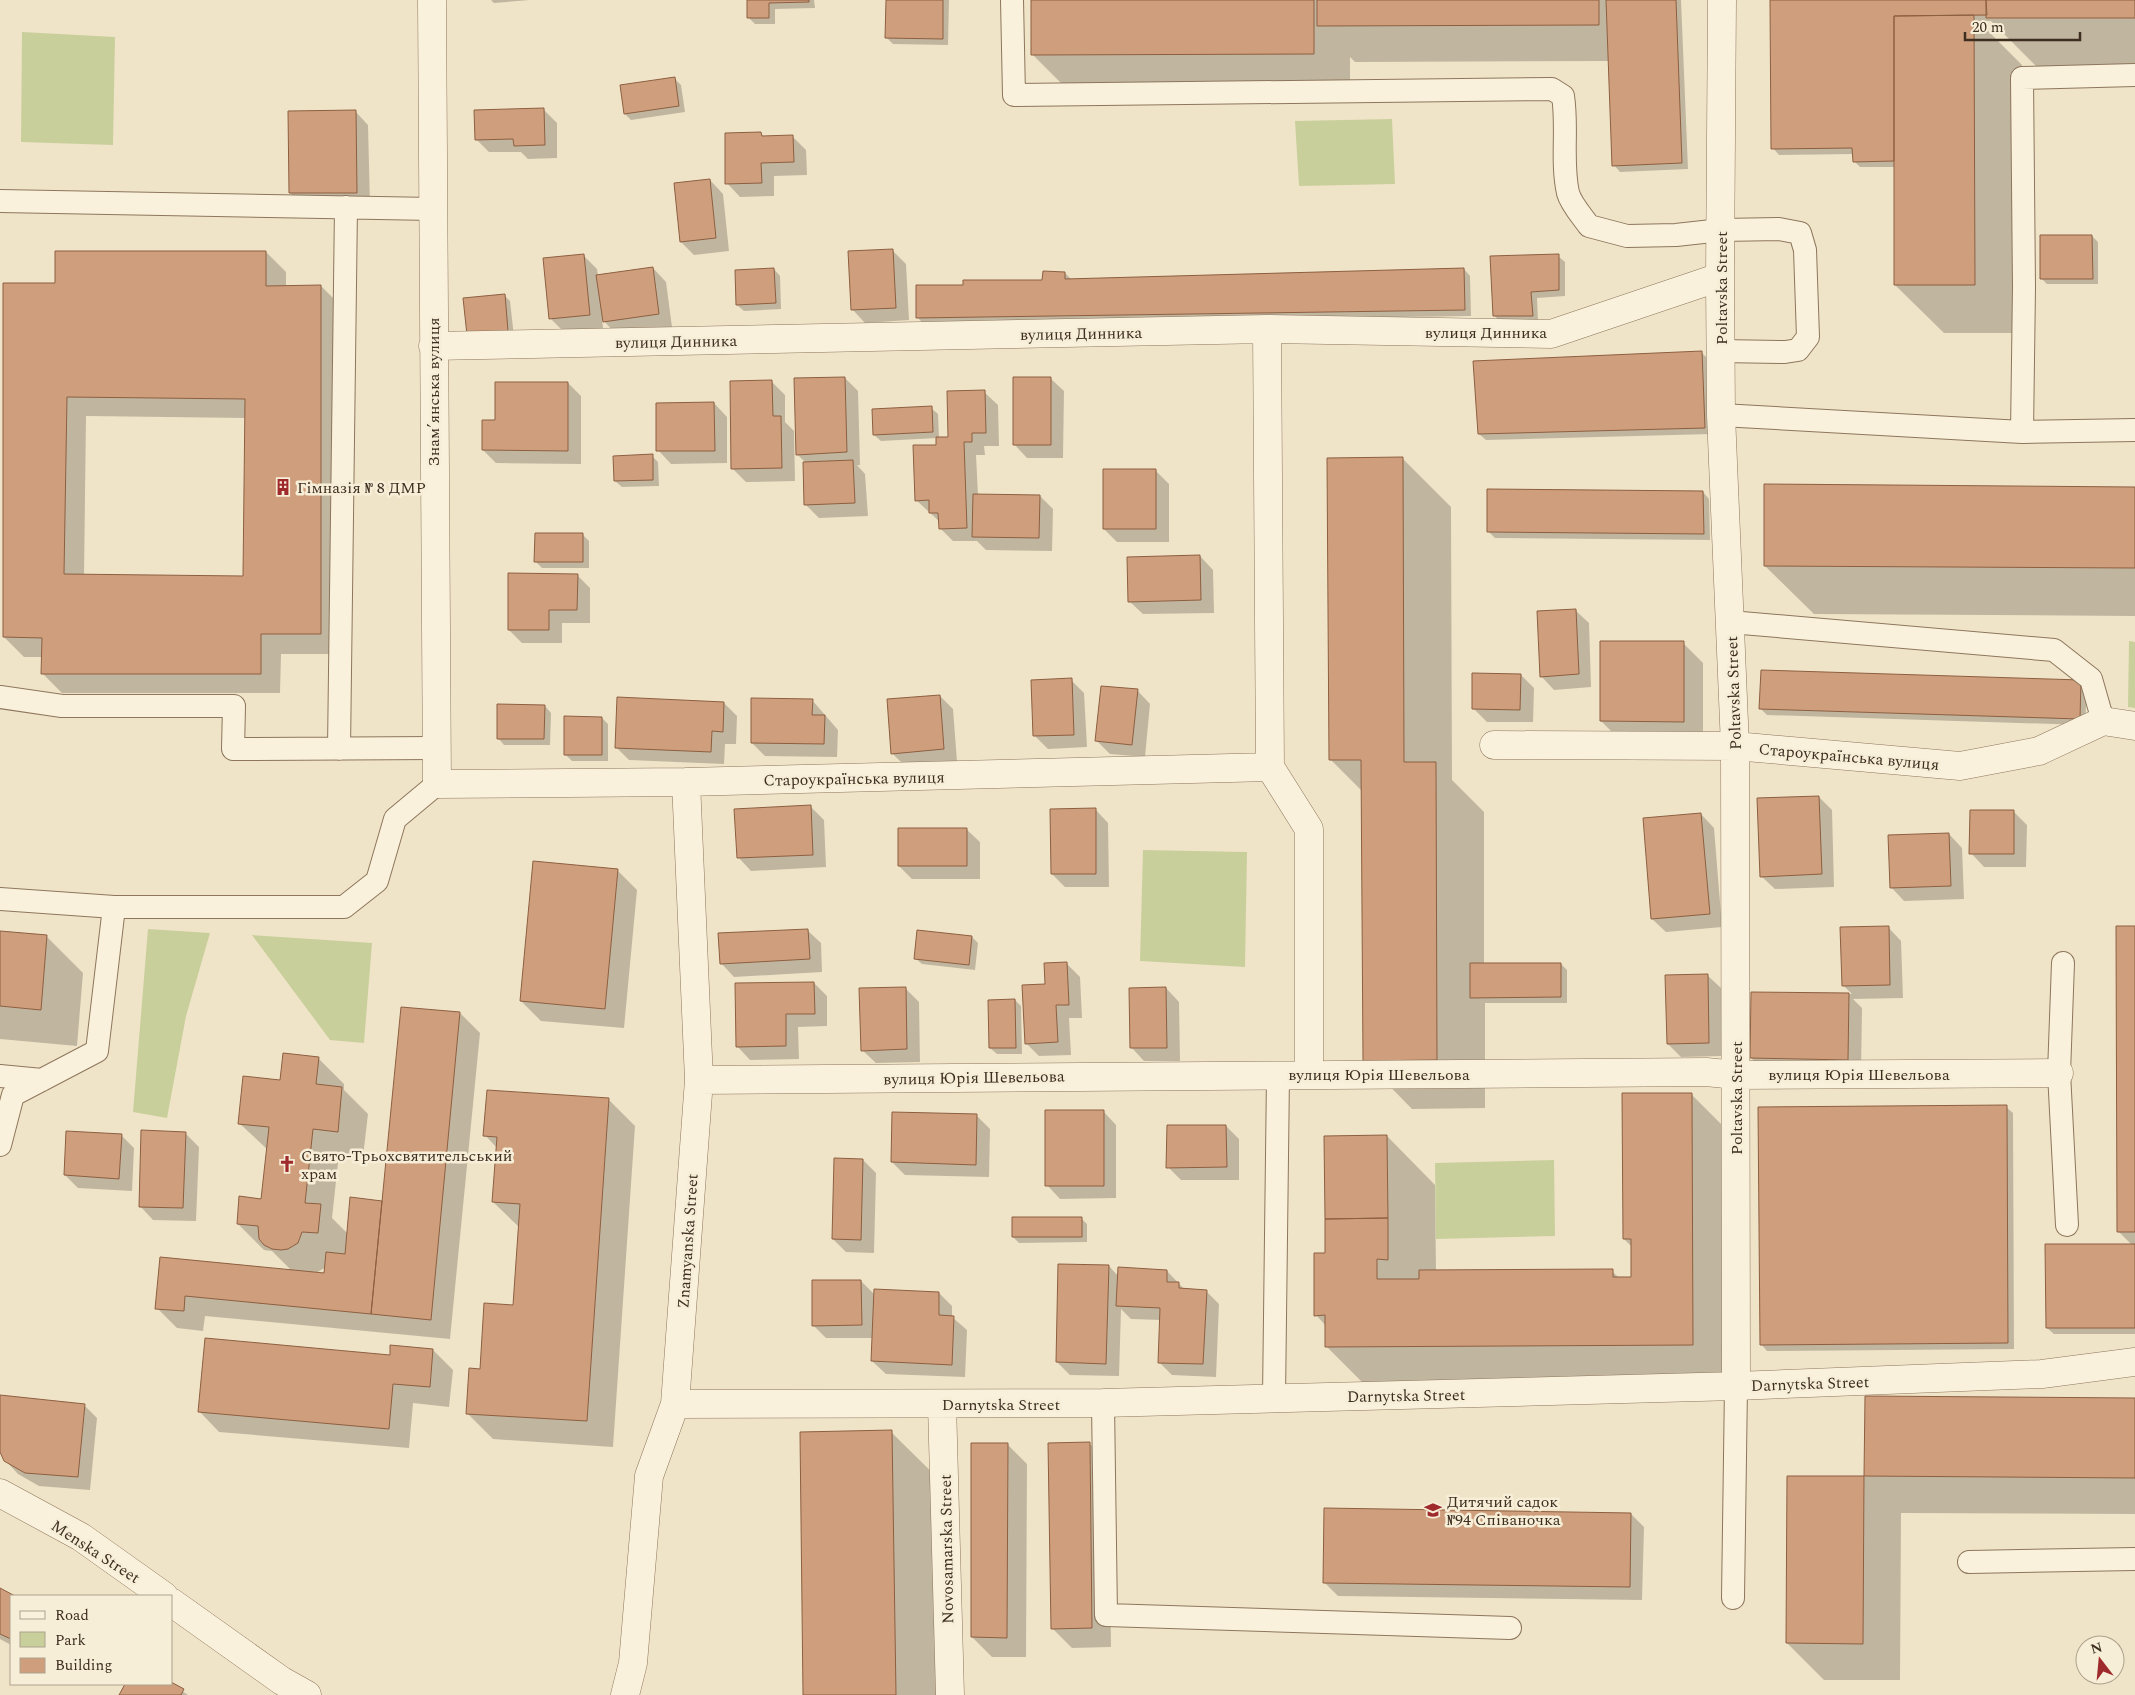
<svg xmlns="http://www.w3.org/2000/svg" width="2135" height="1695" viewBox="0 0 2135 1695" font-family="Spectral,serif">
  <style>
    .green { fill: #c9cf9b }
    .shadow { fill: #0003; fill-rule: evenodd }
    .building { fill: #cf9f7d; stroke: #8d5f41; fill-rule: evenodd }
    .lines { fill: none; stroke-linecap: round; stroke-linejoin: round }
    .lane-casing { stroke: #8d765c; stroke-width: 24 }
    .street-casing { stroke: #8d765c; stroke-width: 29 }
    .lane { stroke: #faf1dc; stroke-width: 22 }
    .street { stroke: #faf1dc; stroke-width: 28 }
    .labels { text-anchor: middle; stroke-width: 5; stroke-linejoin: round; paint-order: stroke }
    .street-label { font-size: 16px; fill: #3d2e20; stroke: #f7eed8 }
    .poi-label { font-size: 16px; fill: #3d2e20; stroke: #f7eed8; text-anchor: start }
  </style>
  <rect width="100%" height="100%" fill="#f0e4c8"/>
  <path class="green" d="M22,32L115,37L113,145L21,142Z
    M1392,119L1395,184L1299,186L1295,121Z
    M2129,641L2135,642V708L2128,707Z
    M1143,850L1247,852L1245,967L1140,961Z
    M148,929L210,933L186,1016L167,1118L133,1112Z
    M252,935L372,943L364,1043L330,1040Z
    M1554,1160L1555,1236L1436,1239L1435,1163Z"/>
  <path class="shadow" d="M491,0H530L494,3Z
    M748,0H814L815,8L775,9V24H755L749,18Z
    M887,0H949L948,45L893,44L887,38Z
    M1032,0H1681L1688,169L1620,172L1614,165L1610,61L1355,62L1350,57V91H1069L1032,54Z
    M1771,0H2135V66H2036L1991,21H1978L2022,65L2023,333H1944L1895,285V167H1860L1854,161V154L1779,155L1773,148Z
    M674,78L681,85L685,112L631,120L625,114Z
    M544,110L557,123V158L528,159L521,152H489L476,139Z
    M355,111L368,125L370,205L304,206L290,193Z
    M761,134L764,137H793L806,150L807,175L774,176V196L740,197L727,183Z
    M710,180L723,194L729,251L694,255L681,242Z
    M2092,236L2098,242V284H2047L2041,278Z
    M893,251L906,264L909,320L865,323L852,309Z
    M266,252L286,272V287L321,286L341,306V654H281L280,693H62L42,673L43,657H24L4,637L57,284ZM86,416L246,418L244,577L84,576Z
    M584,256L597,269L598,276L653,268L666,282L672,327L617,335L602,319L603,328L564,332L551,319Z
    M1558,256L1565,262V296L1537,298L1538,321L1500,322L1494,315Z
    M774,269L780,276L781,309L744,311L737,305Z
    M1464,269L1470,276L1471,316L924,324L918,318L964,286L1044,281L1065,273L1071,279Z
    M504,295L510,301L514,337L474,341Z
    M1702,353L1708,359L1711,434L1486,440L1479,434Z
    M845,378L858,391L860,465H857L865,474L868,516L819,518L806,505V463L797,454Z
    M1050,378L1064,391L1063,458H1027L1014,444Z
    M772,382L785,395V422L794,431L795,481L746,482L733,469Z
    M568,383L581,396V464L496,463L483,450L496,421Z
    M984,392L998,405L999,446H984L985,455H976L978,495L1040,496L1053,509L1052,551L986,550L977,541H953L940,528V522L916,500L938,446L937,438L881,441L874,435L931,408L938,414L939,438H950Z
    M714,403L727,417V463L671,464L658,450Z
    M652,456L658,462L659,486L622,487L615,481Z
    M1402,458L1451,507L1452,780L1484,812V964H1561L1567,970V1003H1485V1108L1412,1109L1364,1060L1363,792L1330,759Z
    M1156,471L1169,484V542H1117L1104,529Z
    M2135,488V616L1814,614L1765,566Z
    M1703,492L1709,499L1710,540L1495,538L1488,531Z
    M583,535L589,541V568H542L536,562Z
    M1200,556L1213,570L1214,613L1143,614L1129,601Z
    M577,575L590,588V623H562V643H522L509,630Z
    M1575,610L1589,623L1591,687L1554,690L1541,676Z
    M1683,643L1703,663V741H1621L1601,721Z
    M1521,675L1534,688L1533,722H1487L1474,709Z
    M1071,680L1084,693L1087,747L1048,749L1035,736Z
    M2080,681L2087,687L2085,725L1767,715L1761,709Z
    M1137,690L1150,704L1145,757L1110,754L1097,741Z
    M940,696L953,709L957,762L906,767L892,753Z
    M812,700L838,730L837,757L765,756L752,743Z
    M724,703L737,716L736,744H725L724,764L629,760L616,747Z
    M545,706L551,713L550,745H504L498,738Z
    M602,718L608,724V761H572L565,754Z
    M1819,797L1832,810L1834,887L1775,889L1761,876Z
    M811,807L824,820L826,867L751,871L738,857Z
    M1095,809L1108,823L1109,887H1065L1052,874Z
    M2014,812L2027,825L2026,867H1984L1971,853Z
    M1701,814L1714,828L1722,927L1666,932L1652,919Z
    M966,829L980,842V879H912L899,866Z
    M1949,834L1962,848L1964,899L1904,901L1891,887Z
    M617,870L637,890L624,1028L541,1021L521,1001Z
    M1888,927L1901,941L1903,998L1853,999L1862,1008L1861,1072L1765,1071L1751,1058L1752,993L1852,994L1843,985Z
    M2135,927V1334H2054L2047,1328L2132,1245L2118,1231Z
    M807,930L821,943L822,972L734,977L721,963Z
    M0,932L46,936L83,973L77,1046L0,1039Z
    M972,937L978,943L975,970L922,964L915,958Z
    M1067,964L1080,977L1082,1018H1069L1071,1055L1039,1056L1026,1043L1046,985Z
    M1707,975L1721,988L1722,1056L1681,1057L1668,1044Z
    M814,983L827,996V1026L798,1027L799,1059L750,1060L737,1046Z
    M1166,988L1179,1002L1180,1061H1144L1131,1047Z
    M906,989L919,1002L920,1062L876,1063L862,1050Z
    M1015,1000L1021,1006L1022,1054H997L990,1048Z
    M460,1013L480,1033L450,1339L205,1316L203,1331L177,1328L157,1308L161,1258L292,1271L272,1251L264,1250L238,1224L262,1200L268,1150L239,1123L281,1081L318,1058L344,1084V1090L368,1114L363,1157L339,1154L332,1218L348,1234L351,1199L383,1202ZM326,1267L325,1274L316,1273Z
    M1692,1095L1740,1143L1741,1393L1375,1395L1326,1346V1326L1316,1315L1326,1254L1387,1136L1435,1185L1436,1271H1612L1620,1279H1632V1247L1624,1239Z
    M609,1100L635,1126L613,1447L493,1439L467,1413L481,1371L514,1306L520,1228L493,1202L497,1148L485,1135Z
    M2006,1107L2013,1113L2014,1349L1767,1351L1761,1344Z
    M1103,1111L1116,1125V1198L1060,1199L1047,1185Z
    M977,1116L990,1129L989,1177L905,1175L892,1162Z
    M1226,1126L1239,1139V1180H1181L1168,1167Z
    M185,1133L199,1147L196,1221L153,1220L140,1206Z
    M121,1135L134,1148L132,1191L78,1188L65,1175Z
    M863,1160L876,1173L874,1253L846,1252L833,1239Z
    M1081,1218L1087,1224V1242L1019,1243L1013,1237Z
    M1109,1266L1119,1277L1167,1271L1185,1290L1206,1291L1219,1304L1216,1377L1172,1375L1159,1362L1161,1320L1131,1319L1121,1309L1119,1376L1070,1375L1057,1362Z
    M861,1281L875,1295L939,1293L952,1306V1317L967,1330L965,1377L886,1374L872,1361L873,1338H826L813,1325Z
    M433,1350L453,1370L449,1407L413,1403L409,1448L219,1432L200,1412L391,1356Z
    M1866,1398L2135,1400V1514L1901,1513L1900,1680H1824L1787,1643L1789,1477H1865Z
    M0,1402L84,1405L97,1418L90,1490L39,1486L18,1474L5,1460L0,1448Z
    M891,1432L949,1489L952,1695H804Z
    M1089,1443L1109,1463L1111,1647L1072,1648L1052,1628Z
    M1007,1444L1027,1464L1026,1657H992L972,1637Z
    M1631,1514L1644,1527L1642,1600L1338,1596L1324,1582Z
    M0,1590L13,1596L11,1645L0,1639Z
    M127,1684H171L188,1695H121Z"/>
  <path class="building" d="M747,0H809V2L769,3V18H747Z
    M886,0H943V39L885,38Z
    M1031,0H1314V54L1031,55Z
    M1317,0H1599V25L1317,26Z
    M1606,0H1676L1682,163L1612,166Z
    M1770,0H1986L1987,15L1894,16V161L1853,162L1852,148L1771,149Z
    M1986,0H2135V18H1986Z
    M1974,15L1975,285H1894V16Z
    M675,77L679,106L624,114L620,85Z
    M544,108L545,145L514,146L513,139L475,140L474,110Z
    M356,110L357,193H289L288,111Z
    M761,132L762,136L793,135L794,162L761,163L762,183L725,184V133Z
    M710,179L716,238L680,242L674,183Z
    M2040,235H2092L2093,279H2040Z
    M893,249L896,308L851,310L848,251Z
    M55,251H266V286L321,285V634H261V674H41L42,638L3,637V283H55ZM67,397L245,399L243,576L64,574Z
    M584,254L590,315L549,319L543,258Z
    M1559,254V290L1531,292L1533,316H1493L1490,256Z
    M653,267L659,314L603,322L596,275Z
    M774,268L776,303L736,305L735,270Z
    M1464,268L1465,310L916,318V285H963V280H1042L1043,271L1065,272V279Z
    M505,294L508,331L467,335L463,298Z
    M1702,351L1705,428L1478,434L1473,361Z
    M845,377L847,452L796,455L794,378Z
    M1013,377H1051V445H1013Z
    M772,380L773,416H781L782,468L731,469L730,381Z
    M495,382H568V451L482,450V420H495Z
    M985,390L986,433H972V442H964L967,528L939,529L938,513H929V500L915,501L913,445H936V437H948L947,391Z
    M714,402L715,451H656V403Z
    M932,406L933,432L873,435L872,409Z
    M653,454V480L614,481L613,456Z
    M1403,457L1404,762H1436L1437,1060L1363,1061L1361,760H1329L1327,458Z
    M853,460L855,503L804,505L803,462Z
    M1103,469H1156V529H1103Z
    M1764,484L2135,487V568L1764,566Z
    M1487,489L1703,491L1704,534L1487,532Z
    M973,494L1040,495L1039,538L972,537Z
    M535,533H583V562H534Z
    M1200,555L1201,600L1128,602L1127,557Z
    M508,573L578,574L577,610H549V630H508Z
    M1576,609L1579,674L1540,677L1537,611Z
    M1600,641H1684V722L1600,721Z
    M1761,670L2081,680L2080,719L1759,709Z
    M1472,673L1521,674L1520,710L1472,709Z
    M1072,678L1074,735L1033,736L1031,680Z
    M1101,686L1138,689L1132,745L1095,741Z
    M940,695L944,749L891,754L887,699Z
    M617,697L724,702L723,732L712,731L711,752L615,748Z
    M751,698L813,699L812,715H825L824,744L751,743Z
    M497,704L545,705L544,739H497Z
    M564,716L602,717V755H564Z
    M1819,796L1822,874L1760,877L1757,798Z
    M811,805L813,855L737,858L734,809Z
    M1096,808V874H1051L1050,809Z
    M1970,810H2014V854H1969Z
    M1701,813L1710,914L1651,919L1643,818Z
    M898,828H967V866H898Z
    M1949,833L1951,886L1890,888L1888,835Z
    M533,861L618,869L605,1009L520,1001Z
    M1889,926L1890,985L1842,986L1840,927Z
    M2116,926H2135V1232H2117Z
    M808,929L810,959L720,964L718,933Z
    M917,930L972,936L969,965L914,959Z
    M0,931L47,935L41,1010L0,1006Z
    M1067,962L1069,1005H1056L1058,1042L1025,1044L1022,985L1045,984L1044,963Z
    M1470,963H1561V997L1470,998Z
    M1708,974L1709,1043L1667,1044L1665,975Z
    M814,982L815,1014H786V1046L736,1047L735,983Z
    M906,987L907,1049L861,1051L859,988Z
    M1166,987L1167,1048H1130L1129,988Z
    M1751,992L1849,993L1848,1060L1750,1058Z
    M1015,999L1016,1048H989L988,1000Z
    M401,1007L460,1012L431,1320L371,1314Z
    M283,1053L319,1057L316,1084L342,1087L338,1132L313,1129L305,1203L321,1204L318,1233L302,1232L298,1243L288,1249L281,1250L272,1249L264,1245L259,1239L258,1226L237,1224L239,1196L261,1199L269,1127L238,1124L243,1076L280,1080Z
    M487,1090L609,1098L587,1421L466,1414L469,1368L480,1369L484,1303L513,1305L520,1204L492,1202L497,1137L483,1136Z
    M1622,1093H1692L1693,1345L1325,1347V1315L1314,1316V1253H1325V1219L1388,1218V1260L1377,1259V1279H1419V1270L1613,1269V1277H1631V1239H1623Z
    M2007,1105L2008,1343L1760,1345L1758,1107Z
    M1045,1110H1104V1186H1045Z
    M892,1112L977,1114L976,1165L891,1162Z
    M1167,1125H1226L1227,1167L1166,1168Z
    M141,1130L186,1132L183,1208L139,1207Z
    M66,1131L122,1134L119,1179L64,1175Z
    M1387,1135L1388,1218L1325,1219L1324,1136Z
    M834,1158L863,1159L861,1240L832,1239Z
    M350,1197L382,1201L371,1314L185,1296L184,1311L155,1309L160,1257L324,1273L326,1252L345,1254Z
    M1012,1217H1082V1237H1012Z
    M2045,1244H2135V1328H2046Z
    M1058,1264L1109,1265L1106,1364L1056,1362Z
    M1118,1267L1167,1270V1282H1179V1288L1207,1290L1203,1364L1158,1363L1160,1308L1116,1306Z
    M812,1280H861L862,1325L812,1326Z
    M874,1289L939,1292V1315L954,1316L952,1365L871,1361Z
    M205,1338L390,1355V1345L433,1349L430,1387L393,1384L389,1429L198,1412Z
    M0,1395L85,1404L78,1477L25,1473L4,1461L0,1452Z
    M1865,1396L2135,1398V1478L1864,1476Z
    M892,1430L896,1695H803L800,1432Z
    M1090,1442L1092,1628L1051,1629L1048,1443Z
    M971,1443H1008L1007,1638L971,1637Z
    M1787,1476H1864L1863,1644L1786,1643Z
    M1324,1508L1631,1513L1630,1587L1323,1583Z
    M0,1588L15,1596H11V1639L0,1634Z
    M171,1682L184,1689L181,1695H119L125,1684Z"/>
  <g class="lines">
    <g class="lane-casing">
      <path id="lane" d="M1012,0L1014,95L1552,89L1563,96C1568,128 1561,161 1568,193C1571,204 1582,216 1589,226L1627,236L1676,235L1721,230L1779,229L1800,233L1805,250L1808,337L1798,350L1785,352L1720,351
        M0,201L433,209
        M1721,415L2022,432L2135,430
        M2022,432L2024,287L2022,78L2135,75
        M1730,622L2054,650L2091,679L2103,721
        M0,697L62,706H234L233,749L436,748
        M339,749L346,207
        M0,899L114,907H344L377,881L395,819L437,784
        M2063,963L2059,1073L2067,1225
        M0,1076L42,1080
        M0,1145L13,1095L97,1051L114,907
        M1274,1398L1278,1075
        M1103,1403L1106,1615L1510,1628
        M1969,1562L2135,1559
        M1733,1598L1736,1386"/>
    </g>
    <g class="street-casing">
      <path id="street" d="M432,0L437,784L686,782L1270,767
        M1722,0L1720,277L1721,415L1735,746L1736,1386
        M1267,329L1270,767L1309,829V1074
        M433,346L1267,329L1551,334L1720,277
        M1494,745L1735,746L1960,766L2039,751L2103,721L2135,726
        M699,1080L1706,1072L1736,1075L2059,1073
        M675,1404L1103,1403L1736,1386L2042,1374L2135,1362
        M942,1404L950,1695
        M0,1493L81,1537L164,1596
        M171,1602L282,1681L307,1695
        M625,1695L633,1663L649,1476L675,1404L699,1080L686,782"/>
    </g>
    <use href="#lane" class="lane"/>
    <use href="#street" class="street"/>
  </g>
  <defs>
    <g id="building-bare" transform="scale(1.35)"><path d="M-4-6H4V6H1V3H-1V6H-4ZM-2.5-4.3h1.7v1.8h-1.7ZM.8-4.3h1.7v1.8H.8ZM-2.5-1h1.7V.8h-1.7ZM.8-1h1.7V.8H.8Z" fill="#9e2a2b" stroke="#f7eed8" stroke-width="2.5" paint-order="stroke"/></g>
    <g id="church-bare" transform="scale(1.35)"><path d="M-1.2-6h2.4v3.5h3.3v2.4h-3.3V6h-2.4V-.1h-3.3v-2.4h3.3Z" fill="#9e2a2b" stroke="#f7eed8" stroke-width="2.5" paint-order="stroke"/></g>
    <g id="school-bare" transform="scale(1.35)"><path d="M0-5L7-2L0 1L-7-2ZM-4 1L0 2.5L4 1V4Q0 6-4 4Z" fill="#9e2a2b" stroke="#f7eed8" stroke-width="2.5" paint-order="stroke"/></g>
  </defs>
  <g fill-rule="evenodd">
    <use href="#building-bare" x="283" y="487"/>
    <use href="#church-bare" x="287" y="1164"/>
    <use href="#school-bare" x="1433" y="1510"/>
  </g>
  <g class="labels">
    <g class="street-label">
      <text transform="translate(1721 288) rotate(-90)" y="6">Poltavska Street</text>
      <text x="1486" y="338">вулиця Динника</text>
      <text transform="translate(1081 333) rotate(-1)" y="6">вулиця Динника</text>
      <text transform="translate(676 341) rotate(-1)" y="6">вулиця Динника</text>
      <text transform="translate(433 392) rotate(-90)" y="6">Знамʼянська вулиця</text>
      <text transform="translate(1733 693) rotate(-92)" y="6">Poltavska Street</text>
      <text transform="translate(1849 756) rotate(5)" y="6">Староукраїнська вулиця</text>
      <text transform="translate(854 778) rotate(-1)" y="6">Староукраїнська вулиця</text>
      <text x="1379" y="1080">вулиця Юрія Шевельова</text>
      <text x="1859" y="1080">вулиця Юрія Шевельова</text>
      <text transform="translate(974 1077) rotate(-1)" y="6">вулиця Юрія Шевельова</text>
      <text transform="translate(1736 1098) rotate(-90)" y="6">Poltavska Street</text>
      <text transform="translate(687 1241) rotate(-86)" y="6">Znamyanska Street</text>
      <text transform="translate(1810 1383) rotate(-2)" y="6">Darnytska Street</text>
      <text transform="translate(1406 1395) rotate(-1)" y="6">Darnytska Street</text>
      <text x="1001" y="1410">Darnytska Street</text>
      <text transform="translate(946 1549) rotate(-91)" y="6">Novosamarska Street</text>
      <text transform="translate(96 1551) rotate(33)" y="6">Menska Street</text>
    </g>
    <g class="poi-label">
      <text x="297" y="493">Гімназія № 8 ДМР</text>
      <text x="301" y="1161">Свято-Трьохсвятительський<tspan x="301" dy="18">храм</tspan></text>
      <text x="1447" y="1507">Дитячий садок<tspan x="1447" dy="18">№94 Співаночка</tspan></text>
    </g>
  </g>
  <rect x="10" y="1595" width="162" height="90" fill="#f7eed8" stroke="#ada18e"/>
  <rect x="20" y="1611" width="25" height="8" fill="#faf1dc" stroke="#ada18e"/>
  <text x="55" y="1620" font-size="15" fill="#3d2e20">Road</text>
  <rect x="20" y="1632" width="25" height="15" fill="#c9cf9b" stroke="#ada18e"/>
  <text x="55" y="1645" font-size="15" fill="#3d2e20">Park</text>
  <rect x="20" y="1658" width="25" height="15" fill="#cf9f7d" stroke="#ada18e"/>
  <text x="55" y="1670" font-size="15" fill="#3d2e20">Building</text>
  <g transform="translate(2100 1660) rotate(344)"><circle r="24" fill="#f7eed8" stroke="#ada18e"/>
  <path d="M0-4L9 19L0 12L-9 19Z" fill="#9e2a2b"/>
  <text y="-8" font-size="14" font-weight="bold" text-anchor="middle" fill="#3d2e20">N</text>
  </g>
  <path d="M1965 32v8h115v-8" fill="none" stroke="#3d2e20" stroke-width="2.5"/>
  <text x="1972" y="32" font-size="15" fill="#3d2e20" stroke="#f7eed8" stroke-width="4" paint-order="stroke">20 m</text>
</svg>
